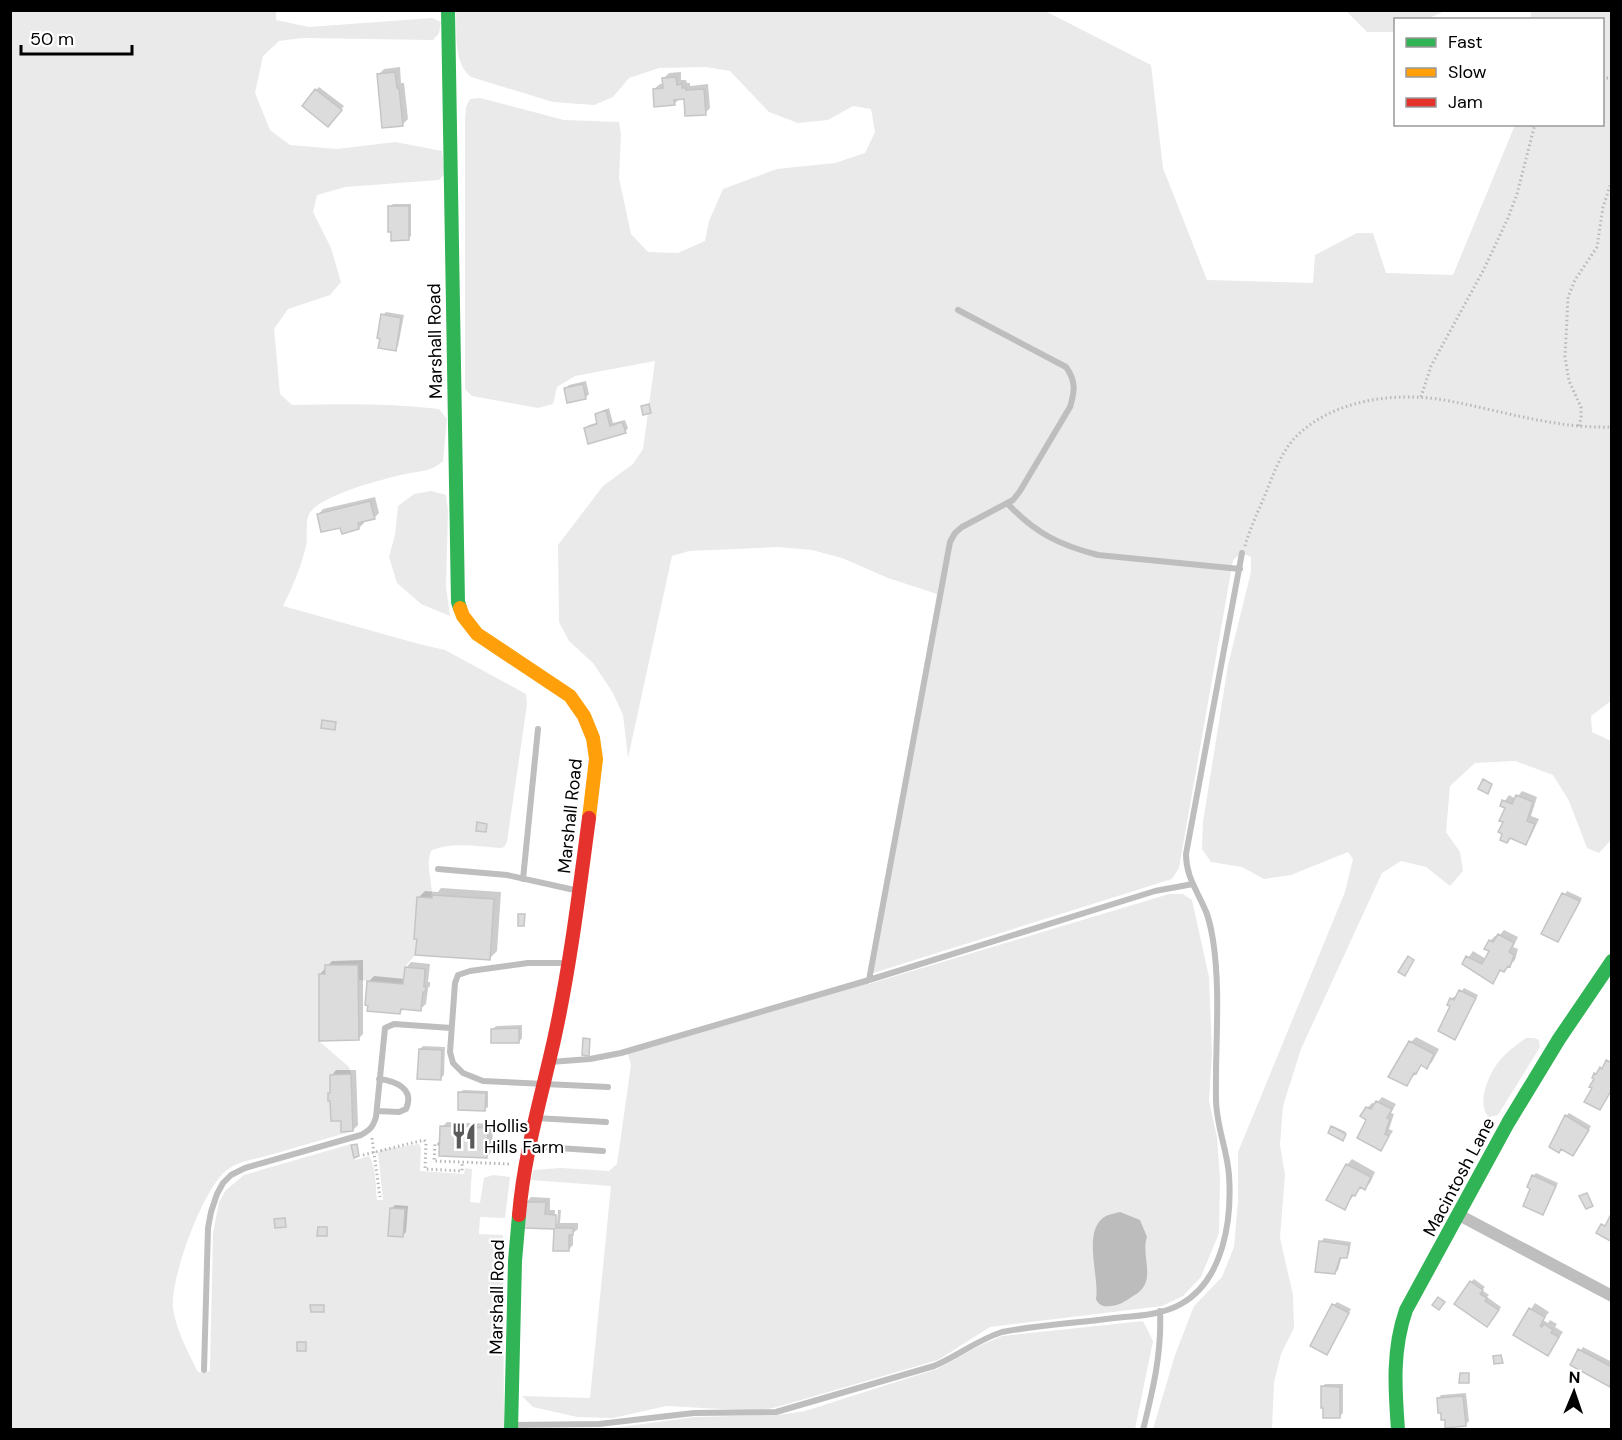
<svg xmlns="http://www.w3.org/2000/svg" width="1622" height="1440" viewBox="0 0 1622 1440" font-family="'DM Sans',sans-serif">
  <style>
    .green { fill: #eaeaea }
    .water { fill: #bcbcbc }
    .shadow { fill: #0003 }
    .building { fill: #dcdcdc; stroke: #c5c5c5; stroke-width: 1.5 }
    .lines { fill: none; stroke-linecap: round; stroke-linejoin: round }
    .path { stroke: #b8b8b8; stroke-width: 3; stroke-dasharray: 1.5 3; stroke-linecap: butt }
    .lane { stroke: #bebebe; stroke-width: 6 }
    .street { stroke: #bebebe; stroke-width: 12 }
    .fast { stroke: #30b455; stroke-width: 14 }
    .slow { stroke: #ff9f0a; stroke-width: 14 }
    .jam { stroke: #e5322d; stroke-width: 14 }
    .labels { text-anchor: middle; stroke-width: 4.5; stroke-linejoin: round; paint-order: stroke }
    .street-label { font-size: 18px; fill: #000; stroke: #fff }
    .poi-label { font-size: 18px; fill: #000; stroke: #fff; text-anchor: start }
  </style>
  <rect width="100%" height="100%" fill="#fff"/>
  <path class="green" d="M10,11H276V20L309,27L432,18L441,22L439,33L433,40L302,38L279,41L263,56L255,93L270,130L290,145L337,149L395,142L442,151L445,173L439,180L345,187L317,195L313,212L331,248L341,282L330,295L288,309L274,329L280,394L292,405C341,404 390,403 439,409L447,419L443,461C432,472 419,471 405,474C383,479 320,495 309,514C305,522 308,536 306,546C301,567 293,586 283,606L419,644L445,650L526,694L527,704L507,842L504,847L501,848C480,847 450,841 431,851C425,867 433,882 432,898H417L414,938L417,939L415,955L405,967L403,984L358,980V965H326L325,974H319V1041L349,1067L351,1074L330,1075V1093L328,1094V1100L330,1101L331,1121H341L342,1131H353C325,1139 297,1147 270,1155C256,1159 238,1161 227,1170C203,1188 170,1278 173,1308C176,1330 188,1352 198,1372L203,1373L210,1371L213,1233L219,1202L226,1190L244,1175L351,1144L355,1160L369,1156C377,1169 375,1185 377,1200H383L378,1153L380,1150L419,1144L421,1148L420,1171L464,1174L465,1168L472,1169L470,1202L480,1203L484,1178L493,1175L510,1177L505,1218L480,1217L479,1234L503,1235L504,1429H11Z
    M456,11H1045L1151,65L1163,168L1207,280L1313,283L1315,255L1357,233H1373L1386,273L1453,275L1515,125L1602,124V20L1530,19L1531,11H1611L1612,700L1591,716L1592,732L1611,741L1612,801L1610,804L1611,840L1599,853L1587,848L1569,801L1553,775L1515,761L1475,763L1450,786L1446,832L1460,852L1463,871L1450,886L1426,867L1401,861L1382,873L1301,1049L1283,1106L1280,1145L1285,1175L1280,1238L1293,1295L1294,1328L1281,1354L1274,1382L1272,1429H1153L1175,1355L1194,1306L1222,1277L1234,1247L1238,1201V1152L1345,892L1353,859L1348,852L1291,875L1264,879L1242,867L1211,862L1202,849L1203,822L1228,665L1251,572V557L1242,553L1233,560L1179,868L1172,879L870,974L937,594L888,578L842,558L812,550L778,547L689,551L672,556L628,758L623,715L613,693L593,663L569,641L559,622L558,545L603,486L633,464L643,449L655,361L575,376L557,387L553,404L538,408L472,396L465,389V120L466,107L470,99L480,98L564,120L619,122L621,134L619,178L631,234L648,252L678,253L705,241L709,221L723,189L777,169L835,163L865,153L875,132L871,109L853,106L828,120L798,123L769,112L730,71L706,67L659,68L629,78L613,97L594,105L553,102L471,77C453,63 457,32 456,11Z
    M1346,11H1445L1427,19L1396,20L1395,32H1367Z
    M431,491L446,495L448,511L446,587L450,616L421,604L397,583L389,557L395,535L398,506L414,494Z
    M1169,894H1183L1192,900L1209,977L1212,1054L1209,1101L1217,1137L1220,1178L1219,1233L1201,1277L1183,1296L1162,1306L990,1327L938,1360L777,1407L758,1411L666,1406L613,1418L577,1417L533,1407L522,1396L590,1398L611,1186L531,1180L533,1170L561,1168L609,1171L617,1164L631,1065L627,1051L869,980V984Z
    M1526,1038H1534L1539,1040L1540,1047L1498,1115L1489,1117C1476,1105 1488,1076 1497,1064C1505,1053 1516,1045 1526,1038Z
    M1143,1321L1153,1341L1135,1429H605L695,1417L779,1415L805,1411L937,1369L979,1346L1002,1336Z"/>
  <path class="water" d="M1120,1212L1140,1220L1147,1237C1140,1257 1159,1282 1133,1296C1126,1301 1120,1305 1111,1306C1104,1307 1099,1306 1096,1299C1100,1278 1081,1229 1106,1216C1110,1214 1116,1213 1120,1212Z"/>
  <path class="shadow" d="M400,67L401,83H404L408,119L402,125L379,74L384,69Z
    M681,72V80H686L687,83H690V86L708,84L710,108L705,113L685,97L679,99L674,104L654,89L660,84H664L663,79L669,73Z
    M319,87L344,106L331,122L316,90Z
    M393,204H411V236L408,239L389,207Z
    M386,312L404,315L398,346L395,350L383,315Z
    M586,381L589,394L586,397L566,388L569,385Z
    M609,408L613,423L625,420L628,428L625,432L585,428L589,425L599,422L596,414Z
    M375,497L379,513L374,518L363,520L364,523L359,528L341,526L318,515L323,509Z
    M1522,791L1537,797L1531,816L1539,819L1530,838L1525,843L1511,837L1507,842L1505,821L1507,808L1502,805L1509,795L1516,799Z
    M441,888L501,892L497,951L490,958L418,898L425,891L438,892Z
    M1567,891L1582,898L1558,940L1543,933Z
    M1504,930L1518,937L1513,947L1518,949L1515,960L1504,971L1502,969L1492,982L1464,964L1473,951L1486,959L1491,950L1490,941L1495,936L1498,937Z
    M363,960V1034L358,1039L320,974L332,961Z
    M411,962L430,964L428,982H430V986L428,988L426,1004L420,1009L404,1008L400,1012L368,982L374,976L405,979L406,968Z
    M1464,988L1478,995L1455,1038L1451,999L1455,996L1457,997Z
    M522,1025V1038L519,1042L493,1029L496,1026Z
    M1416,1037L1439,1049L1432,1062L1427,1067L1422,1065L1407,1084L1411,1042Z
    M423,1046L445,1047L444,1075L441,1078L420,1049Z
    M336,1070H356L358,1125L353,1130L342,1119L332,1092L331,1076Z
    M463,1090L488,1091V1107L484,1110L460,1093Z
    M1382,1097L1396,1104L1391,1113L1394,1114L1389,1129L1393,1131L1381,1149L1368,1119L1367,1108L1372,1103L1376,1104Z
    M1569,1113L1591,1126L1576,1151L1562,1148L1559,1151L1566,1116Z
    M447,1122L493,1124L492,1151L487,1156L442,1127Z
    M1333,1126L1346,1132L1343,1138L1332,1127Z
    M1352,1159L1375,1172L1370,1183L1365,1188L1361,1186L1344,1208L1347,1165Z
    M1536,1173L1558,1183L1543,1213L1531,1188L1533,1176Z
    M531,1197L550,1198V1210H555L554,1224H557L558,1210H561L560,1223H578V1229L573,1233V1245L568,1250L555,1228L526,1203Z
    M395,1205L408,1206L406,1232L403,1235L392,1208Z
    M1324,1238L1351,1242L1349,1254L1346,1257L1342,1256L1338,1270L1334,1273L1321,1242Z
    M1474,1279L1485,1287L1482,1290L1489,1295L1487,1297L1501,1307L1490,1322L1471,1282Z
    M1337,1302L1351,1309L1330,1350L1334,1305Z
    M1535,1303L1549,1312L1543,1320L1548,1323L1550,1320L1557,1324L1555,1327L1563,1332L1548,1354L1515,1334Z
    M1583,1347L1612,1362L1610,1385L1572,1364Z
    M1325,1384H1343V1413L1339,1417L1324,1407L1322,1387Z
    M1466,1393L1469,1421L1466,1424L1446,1418L1438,1399L1441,1395Z"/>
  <path class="building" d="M395,72L397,88H399L403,126L382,128L377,74Z
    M676,77L677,85L682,84V88H686V90L704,89L706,115L685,116L684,99L674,100L675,105L654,107L653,89L663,88L662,78Z
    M315,89L342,110L328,127L302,106Z
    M388,206H409V240L391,241V232H388Z
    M381,314L401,318L396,351L378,348L380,339L377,338Z
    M583,384L586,399L567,403L564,388Z
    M649,404L651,413L643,415L641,406Z
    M606,410L610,426L622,422L626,433L588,444L584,428L597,424L595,414Z
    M370,501L375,519L358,523L359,529L342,534L340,528L321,532L317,514Z
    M322,720L336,722L335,730L321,728Z
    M1483,779L1492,784L1488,794L1478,789Z
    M1516,795L1533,802L1527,821L1535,824L1526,845L1510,838L1507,843L1500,840L1502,834L1498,832L1503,822L1499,821L1505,808L1500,806L1502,800L1512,804Z
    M477,822L487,824L486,832L476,831Z
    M1562,893L1580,901L1558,942L1541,934Z
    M432,895L494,899L490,960L415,955L417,939H414L417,897L432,898Z
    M518,914H525L524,926H518Z
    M1498,934L1514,943L1509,952L1514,955L1510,967L1508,966L1504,972L1500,970L1493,984L1462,964L1466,956L1482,964L1489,951L1484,949L1489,940L1493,942Z
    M1408,956L1414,960L1405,976L1398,972Z
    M325,965H358L359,1040L319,1041V974H325Z
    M405,967L425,969L424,987H426L425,992H423L421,1011L401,1009L400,1014L367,1011L368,1006L365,1005L367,981L403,984Z
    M1459,990L1476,998L1455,1040L1438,1031L1450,1006L1447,1005L1450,998L1454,1000Z
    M519,1028V1043H491V1029Z
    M583,1038L590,1039L589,1056L582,1055Z
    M1409,1041L1434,1054L1427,1069L1421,1065L1416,1074L1414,1073L1407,1086L1388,1077Z
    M419,1049L442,1050L441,1080L417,1079Z
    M1606,1060L1612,1063V1089L1600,1110L1584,1102L1592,1088L1589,1087L1594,1079L1592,1078L1594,1073L1596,1074L1600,1067L1602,1069Z
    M351,1074L353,1131L341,1132V1121H331L330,1101H328V1093H330V1075Z
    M458,1092L486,1093L485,1111L458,1110Z
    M1376,1101L1392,1109L1387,1118L1390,1119L1385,1134L1389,1136L1381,1151L1357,1138L1366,1120L1360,1116L1366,1107L1371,1109Z
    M1565,1115L1589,1130L1573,1156L1561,1149L1559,1153L1549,1147Z
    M440,1126L488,1128L487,1158L439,1156Z
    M1331,1126L1346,1134L1343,1141L1328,1133Z
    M357,1144L359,1156L354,1158L351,1145Z
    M1346,1164L1371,1177L1365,1190L1360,1187L1355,1196L1352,1195L1345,1210L1326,1200Z
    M1532,1175L1556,1186L1543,1215L1523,1206L1530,1189L1527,1187Z
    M1587,1193L1593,1206L1586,1209L1579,1196Z
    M525,1202H546L545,1214L556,1215V1228H573V1235H569V1251H553L554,1229L524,1228Z
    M390,1208L405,1209L403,1237L388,1236Z
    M1610,1216L1612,1217V1242L1596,1233L1601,1224L1605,1226Z
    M285,1218L286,1227L275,1228L274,1219Z
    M318,1227H327V1236H317Z
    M1319,1241L1349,1245L1347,1258H1340L1335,1274L1315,1272Z
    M1470,1281L1483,1290L1480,1294L1487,1298L1485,1301L1499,1310L1487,1327L1454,1304Z
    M1438,1297L1445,1302L1439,1310L1432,1305Z
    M1332,1304L1349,1313L1327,1355L1310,1346Z
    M310,1305H324V1312H311Z
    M1529,1308L1545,1317L1540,1326L1542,1327L1544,1324L1553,1330L1551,1333L1559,1337L1548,1356L1513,1335Z
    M297,1342H306V1351H297Z
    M1578,1349L1612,1367L1610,1387L1570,1365Z
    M1501,1355L1503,1363L1494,1364L1493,1356Z
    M1460,1373H1469V1383H1459Z
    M1321,1386L1340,1387V1418H1323V1408H1321Z
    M1463,1396L1466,1426L1445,1428V1420H1441V1413H1438L1437,1398Z"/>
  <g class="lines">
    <path class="path" d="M1602,78H1612
      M1421,397L1431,366L1483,271L1508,218L1517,194L1535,124
      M1579,426L1581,417V407L1569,381L1565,357L1568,297L1575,280L1597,247L1603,207L1612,180
      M1245,546C1250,528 1258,512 1265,495C1274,473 1282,448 1301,432C1338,399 1397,392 1444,400C1500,410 1555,429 1612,427
      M372,1138L380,1197
      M439,1144H435L434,1161L510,1164
      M488,1145H513
      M363,1155L424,1140L426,1142L425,1169L462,1171V1163"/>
    <path class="lane" d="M1007,503C1035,533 1059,545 1098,555L1240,569
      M438,869L507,875L579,891
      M523,879L538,729
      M568,963H528L470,971L458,975L455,983L450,1052L453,1063L463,1073L483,1081L608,1087
      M869,980L950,542L955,533L962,527L1013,500L1020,491L1070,407C1075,391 1076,381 1066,367L958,310
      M550,1062L590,1059L621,1053L869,980L1155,891L1193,884
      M377,1111L399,1112L406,1109C415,1089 396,1081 379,1079
      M536,1118L606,1122
      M529,1146L603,1151
      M204,1370L208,1228L211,1212L217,1194L223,1183L231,1175L245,1168L361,1135C370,1130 373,1127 376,1117L385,1028L394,1024L451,1028
      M511,1425L599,1424L694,1413L776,1412L934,1366C958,1356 977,1340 1002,1332C1039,1325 1077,1323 1114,1318C1136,1316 1162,1315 1181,1304C1224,1280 1232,1219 1229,1175C1227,1149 1216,1125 1216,1099C1215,1046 1221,992 1213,940C1211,928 1209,916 1203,905C1195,887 1186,875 1186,854L1242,553
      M1143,1430C1153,1390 1162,1352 1160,1311"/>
    <path class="street" d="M1459,1215L1612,1296"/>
    <path class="fast" d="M448,10L458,602L460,608
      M511,1430L515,1261L519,1215
      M1398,1430C1395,1389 1392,1350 1406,1310L1508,1123L1559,1039L1612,961"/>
    <path class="slow" d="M460,608L463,616L477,634L570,696L584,716L593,738L596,759L589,818"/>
    <path class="jam" d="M519,1215C524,1155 541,1098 554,1040C570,967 579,893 589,818"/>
  </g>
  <defs>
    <g id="restaurant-bare" transform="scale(2.07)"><path d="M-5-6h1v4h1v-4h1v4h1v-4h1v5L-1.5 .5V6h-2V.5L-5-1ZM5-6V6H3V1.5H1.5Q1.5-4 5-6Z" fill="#595959" stroke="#fff" stroke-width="2.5" paint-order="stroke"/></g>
  </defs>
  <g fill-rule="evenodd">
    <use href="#restaurant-bare" x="464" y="1136"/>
  </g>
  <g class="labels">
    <g class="street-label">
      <text transform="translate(435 341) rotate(-91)" y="6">Marshall Road</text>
      <text transform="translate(570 816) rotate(-84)" y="6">Marshall Road</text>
      <text transform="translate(1459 1177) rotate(-62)" y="6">Macintosh Lane</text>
      <text transform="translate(497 1297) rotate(-89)" y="6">Marshall Road</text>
    </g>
    <g class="poi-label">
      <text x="484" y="1132">Hollis<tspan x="484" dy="21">Hills Farm</tspan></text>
    </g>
  </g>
  <rect width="1622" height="1440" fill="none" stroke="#000000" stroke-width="24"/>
  <rect x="1394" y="18" width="210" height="108" fill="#ffffff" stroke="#999999" stroke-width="1.5"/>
  <rect x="1406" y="38" width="30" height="9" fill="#30b455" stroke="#999999" stroke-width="1.5"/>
  <text x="1448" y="48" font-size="18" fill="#000000">Fast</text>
  <rect x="1406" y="68" width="30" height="9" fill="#ff9f0a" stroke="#999999" stroke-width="1.5"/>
  <text x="1448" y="78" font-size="18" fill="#000000">Slow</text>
  <rect x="1406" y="98" width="30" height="9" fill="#e5322d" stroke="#999999" stroke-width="1.5"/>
  <text x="1448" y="108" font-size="18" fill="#000000">Jam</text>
  <g transform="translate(1574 1392) rotate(2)" stroke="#ffffff" stroke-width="4.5" paint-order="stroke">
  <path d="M0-4.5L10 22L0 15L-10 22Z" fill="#000000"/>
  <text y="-9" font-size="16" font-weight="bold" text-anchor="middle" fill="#000000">N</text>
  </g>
  <path d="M21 45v9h111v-9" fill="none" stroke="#000000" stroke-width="3"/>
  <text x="30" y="45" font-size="18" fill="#000000" stroke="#ffffff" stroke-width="4.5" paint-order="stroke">50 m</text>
</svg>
